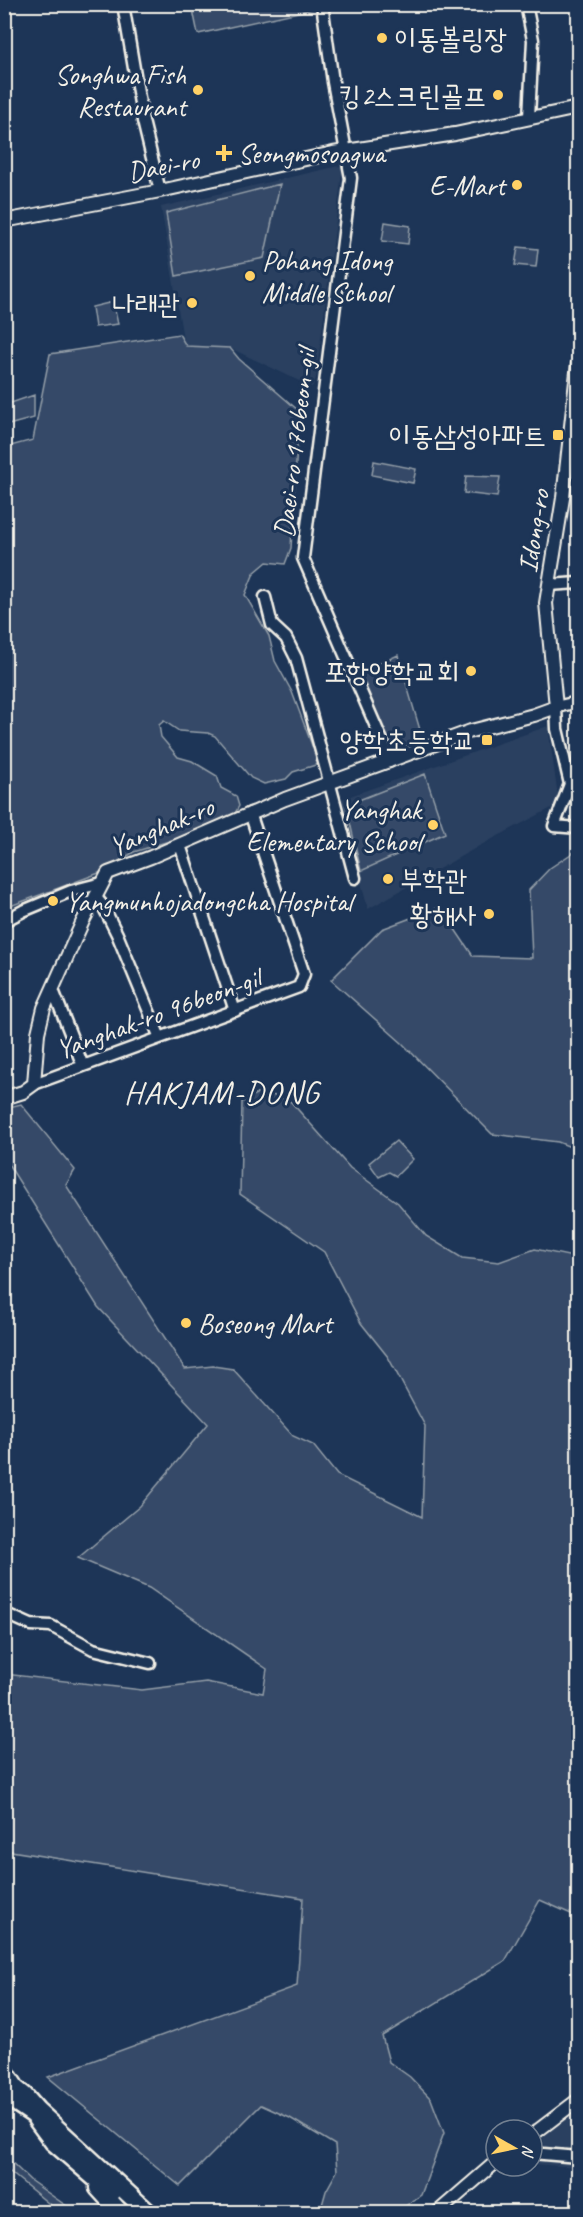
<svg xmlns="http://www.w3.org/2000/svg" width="583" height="2217" viewBox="0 0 583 2217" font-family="Caveat,'Poor Story',sans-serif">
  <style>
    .built { fill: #2a4060 }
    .green { fill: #354a67; stroke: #949ea8; stroke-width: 1.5 }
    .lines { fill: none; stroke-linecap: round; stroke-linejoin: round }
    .minor-casing { stroke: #f4f1e8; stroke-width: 15 }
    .tertiary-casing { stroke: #f4f1e8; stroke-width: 16 }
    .primary-casing { stroke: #f4f1e8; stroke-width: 21 }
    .minor { stroke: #1d3557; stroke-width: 10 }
    .tertiary { stroke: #1d3557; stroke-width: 12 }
    .primary { stroke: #1d3557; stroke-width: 16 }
    .poi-dot { fill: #ffd166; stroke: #1d3557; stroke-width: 2 }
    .labels { text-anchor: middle; stroke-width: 6; stroke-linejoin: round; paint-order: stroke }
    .poi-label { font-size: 28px; fill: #f4f1e8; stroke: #1d3557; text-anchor: end }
    .street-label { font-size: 28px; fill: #f4f1e8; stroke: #1d3557 }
    .quarter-label { font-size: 32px; letter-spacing: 1.5px; fill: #f4f1e8; stroke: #1d3557 }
  </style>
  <rect width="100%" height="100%" fill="#1d3557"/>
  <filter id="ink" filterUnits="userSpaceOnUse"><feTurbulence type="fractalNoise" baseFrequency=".0167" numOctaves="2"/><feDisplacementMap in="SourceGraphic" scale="12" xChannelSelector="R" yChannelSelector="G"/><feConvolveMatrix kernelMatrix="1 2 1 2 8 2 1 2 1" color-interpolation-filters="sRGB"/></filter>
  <g filter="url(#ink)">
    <path class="built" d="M343,165L316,378L312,387L230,348L184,345L161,207Z
      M578,569V609L566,575Z
      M548,726L559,804L481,845L368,909L339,800Z
      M578,2110V2167L532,2164V2145Z"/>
    <path class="green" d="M322,4V7L198,34L192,5Z
      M280,184L264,258L176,276L166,213Z
      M385,222L410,226L408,244L382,241Z
      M518,247L538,249L536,267L515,265Z
      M113,302L118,324L95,327L92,307Z
      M179,334L186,346L230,348L239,359L299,411L291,548L285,564L267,562L254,573L245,595L269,636L275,661L292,692L319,764L293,772L286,779L264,784L251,778L215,736L208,733L179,731L164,721L159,725L161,737L178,757L192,761L217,776L221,788L236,796L239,806L234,815L182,837L134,852L99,873L5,908L4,445L7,447L33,440L50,354Z
      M34,395V418L5,426V405Z
      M374,461L416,469L413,483L372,475Z
      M466,476L500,477L497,497L464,493Z
      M398,655L425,747L389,762L357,674Z
      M425,774L445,833L361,871L346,805Z
      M574,852H578V1150L558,1142L492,1134L402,1043L331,980L382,929L440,907L473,956L532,958L529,890L550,868Z
      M261,1091L291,1102L350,1168L398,1203L426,1236L462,1258L499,1262L535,1249L578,1258V1917L540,1900L505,1961L382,2036L389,2062L410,2077L431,2099L444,2133L421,2195L397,2212H320L326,2191L337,2171L335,2145L290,2118L261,2105L180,2186L48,2077L297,1986L303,1898L5,1850V1674L142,1690L206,1682L263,1693L267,1669L149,1588L78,1558L140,1506L208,1424L98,1307L5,1159V1108L21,1104L75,1170L66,1185L185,1369L213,1366L233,1369L293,1436L313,1445L337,1475L422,1517L425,1426L388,1357L361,1323L324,1252L240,1194L242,1102Z
      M396,1141L413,1159L396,1176L389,1172L379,1177L369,1163Z
      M5,2156L31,2181L75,2212H59L5,2168Z"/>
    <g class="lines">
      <g class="minor-casing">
        <path id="minor" d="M123,4L143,121L160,191
          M322,4L333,82L351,178L303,558L387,752L389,762
          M526,4L533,40L529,117
          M549,585L578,583
          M265,597L272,625L286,638L296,658L355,878
          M578,702L556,707L557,729L570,784L554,826L578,828
          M180,845L235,1011
          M95,896L103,906L117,934L160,1038
          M4,921L23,911L71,891L102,883
          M53,990L83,1066
          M34,1084L299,987L304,974L250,813
          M4,1613L31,1625L51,1626L93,1649L150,1663
          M4,2064L17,2084
          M532,2153L578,2157"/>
      </g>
      <g class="tertiary-casing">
        <path id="tertiary" d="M4,221L160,191L333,153L455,134L578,108
          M4,1098L23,1092L34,1084L38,1033L44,1008L83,921L108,873L151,857L285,799L471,731L534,715L556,707L546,603L563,498L578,363
          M532,2135L578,2100
          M438,2212L496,2162"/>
      </g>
      <g class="primary-casing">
        <path id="primary" d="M4,2079L24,2095L37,2110L148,2212
          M4,2095L35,2116
          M36,2119L53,2142L112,2193
          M98,2188L120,2212"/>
      </g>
      <use href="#minor" class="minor"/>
      <use href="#tertiary" class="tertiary"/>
      <use href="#primary" class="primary"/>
    </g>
  </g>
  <g class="poi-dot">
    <circle cx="382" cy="38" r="6"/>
    <circle cx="198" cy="90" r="6"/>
    <circle cx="498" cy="95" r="6"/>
    <path d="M221 144h6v6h6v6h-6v6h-6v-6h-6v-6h6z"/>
    <circle cx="517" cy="185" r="6"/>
    <circle cx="250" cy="276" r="6"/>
    <circle cx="192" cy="303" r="6"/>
    <rect x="552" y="429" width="12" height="12" rx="3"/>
    <circle cx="471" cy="671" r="6"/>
    <rect x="481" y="734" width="12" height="12" rx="3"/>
    <circle cx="433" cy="825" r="6"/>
    <circle cx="388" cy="879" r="6"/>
    <circle cx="53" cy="901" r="6"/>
    <circle cx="489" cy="914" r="6"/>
    <circle cx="186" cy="1323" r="6"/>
  </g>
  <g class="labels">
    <g class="poi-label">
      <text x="394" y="48" text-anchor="start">이동볼링장</text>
      <text x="186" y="84">Songhwa Fish<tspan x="186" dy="32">Restaurant</tspan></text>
      <text x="486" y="105">킹2스크린골프</text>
      <text x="238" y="163" text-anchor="start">Seongmosoagwa</text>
      <text x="505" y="195">E-Mart</text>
      <text x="262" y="270" text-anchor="start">Pohang Idong<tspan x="262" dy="32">Middle School</tspan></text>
      <text x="180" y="313">나래관</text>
      <text x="546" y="445">이동삼성아파트</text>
      <text x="459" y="681">포항양학교회</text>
      <text x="475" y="750">양학초등학교</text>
      <text x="421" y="819">Yanghak<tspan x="421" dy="32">Elementary School</tspan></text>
      <text x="400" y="889" text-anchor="start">부학관</text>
      <text x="65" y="911" text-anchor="start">Yangmunhojadongcha Hospital</text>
      <text x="477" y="924">황해사</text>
      <text x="198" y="1333" text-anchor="start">Boseong Mart</text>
    </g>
    <g class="street-label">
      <text transform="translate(163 165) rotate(-11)" y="10">Daei-ro</text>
      <text transform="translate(294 443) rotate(-83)" y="10">Daei-ro 176beon-gil</text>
      <text transform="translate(533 531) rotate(-81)" y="10">Idong-ro</text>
      <text transform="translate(161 826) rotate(-23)" y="10">Yanghak-ro</text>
      <text transform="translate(158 1013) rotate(-20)" y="10">Yanghak-ro 96beon-gil</text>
    </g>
    <g class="quarter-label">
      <text x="222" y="1103">HAKJAM-DONG</text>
    </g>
  </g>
  <rect width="583" height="2217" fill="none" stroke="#1d3557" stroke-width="24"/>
  <rect x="12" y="12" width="559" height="2193" fill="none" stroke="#f4f1e8" stroke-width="2" filter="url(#ink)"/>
  <g transform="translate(514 2148) rotate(99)"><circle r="28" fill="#1d3557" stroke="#738091" stroke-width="1.5"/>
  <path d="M0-4.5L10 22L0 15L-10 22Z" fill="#ffd166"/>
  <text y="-9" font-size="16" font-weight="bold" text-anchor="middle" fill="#f4f1e8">N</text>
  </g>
</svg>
